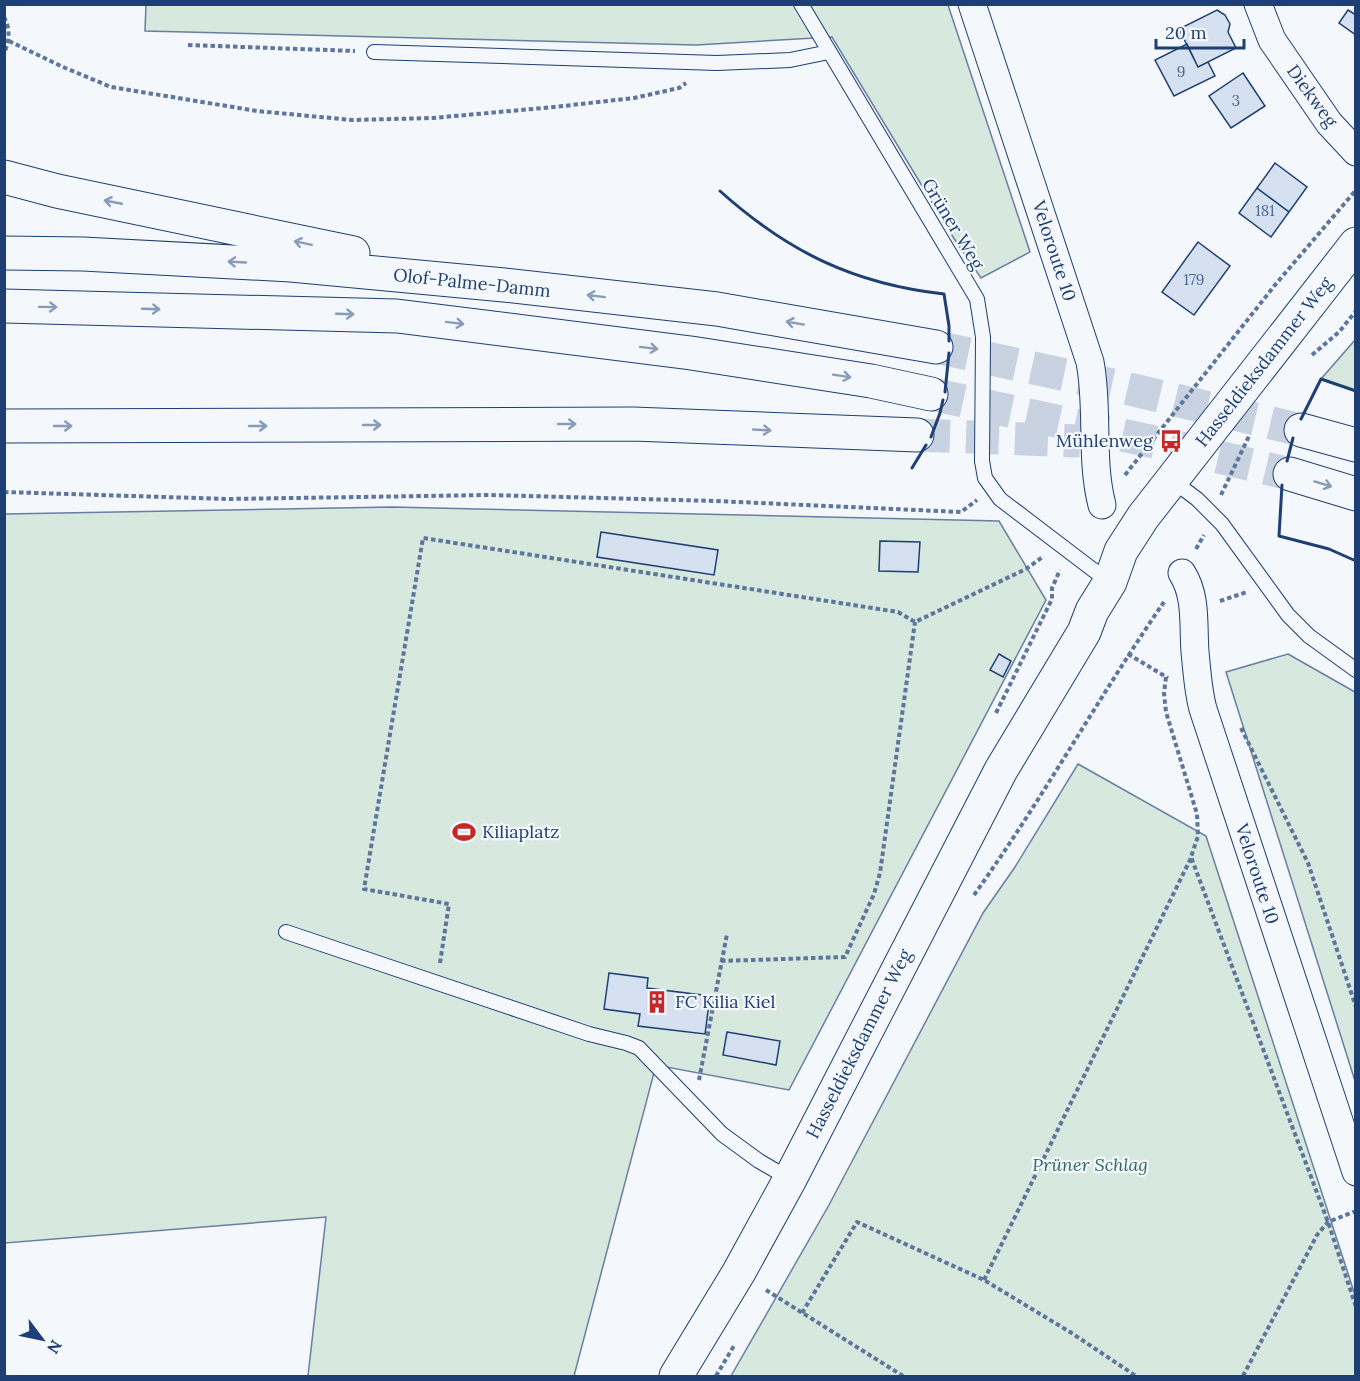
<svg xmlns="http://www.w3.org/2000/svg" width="1360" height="1381" viewBox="0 0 1360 1381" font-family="Lora,serif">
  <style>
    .green { fill: #d7e8df; stroke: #687fa3; stroke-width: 1.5 }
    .building { fill: #d5e0f0; stroke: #1d3f73; stroke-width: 1.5 }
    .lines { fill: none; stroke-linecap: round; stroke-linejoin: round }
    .trunk-tunnel { stroke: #c9d2e0; stroke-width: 33; stroke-dasharray: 33 16; stroke-linecap: butt }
    .service-casing { stroke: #1d3f73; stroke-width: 16 }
    .minor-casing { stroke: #1d3f73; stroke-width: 29 }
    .tertiary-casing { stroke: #1d3f73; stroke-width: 35 }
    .trunk-casing { stroke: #1d3f73; stroke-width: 35 }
    .path { stroke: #5e769c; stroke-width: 4; stroke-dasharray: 4.5 3; stroke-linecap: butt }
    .service { stroke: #f4f7fb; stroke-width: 14 }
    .minor { stroke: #f4f7fb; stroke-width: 27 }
    .tertiary { stroke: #f4f7fb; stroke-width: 33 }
    .trunk { stroke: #f4f7fb; stroke-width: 33 }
    .wall { stroke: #1d3f73; stroke-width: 3 }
    .oneway { stroke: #889bb7 }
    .labels { text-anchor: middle; stroke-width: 4.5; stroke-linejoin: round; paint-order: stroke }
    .number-label { font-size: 15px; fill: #4b6792 }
    .street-label { font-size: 18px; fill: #1d3f73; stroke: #f4f7fb }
    .poi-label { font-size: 18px; fill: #1d3f73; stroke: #f4f7fb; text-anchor: start }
    .park-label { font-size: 18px; font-style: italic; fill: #2c6c60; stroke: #f4f7fb }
  </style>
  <rect width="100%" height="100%" fill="#f4f7fb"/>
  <path class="green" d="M146,4L948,5L1030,252L981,278L953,237L832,37L696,45L145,31Z
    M1355,340V391L1321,379Z
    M392,507L999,521L1046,600L789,1090L656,1065L574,1376H308L326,1217L5,1243V514Z
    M1288,654L1355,692V1081L1226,672Z
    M1078,764L1206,836L1355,1295V1376H731L829,1205L983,913L1015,867Z"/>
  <path class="building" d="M1217,10L1225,15L1230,24L1228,32L1236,48L1198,67L1179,29Z
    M1348,10L1356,15V35L1339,23Z
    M1187,44L1198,67L1208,62L1215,76L1174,96L1155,60Z
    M1243,73L1265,106L1231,128L1209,96Z
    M1275,163L1307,187L1289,212L1257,188Z
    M1257,188L1289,212L1271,237L1239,213Z
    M1198,242L1230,266L1194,315L1162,292Z
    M601,532L718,550L714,575L597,557Z
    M880,541L920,542L918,572L879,571Z
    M999,654L1011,661L1003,677L990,670Z
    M609,973L648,978L647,988L710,996L705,1034L638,1026L640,1014L604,1009Z
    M727,1032L780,1041L776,1065L723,1055Z"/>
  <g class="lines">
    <path class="trunk-tunnel" d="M936,347L1117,386L1301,430
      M931,394L1168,445L1290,474
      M917,435L1080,441"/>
    <g class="service-casing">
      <path id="service" d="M801,4L977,299L983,337L982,461L985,478L1000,499L1092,569L1110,582
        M374,52L717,63L790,60L829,52
        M1173,481L1197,499L1222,524L1288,615L1309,636L1356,670
        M286,932L589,1034L626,1043L639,1048L722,1134L759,1161L790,1179"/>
    </g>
    <g class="minor-casing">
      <path id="minor" d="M972,4L1090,362C1099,409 1090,459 1102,505
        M1258,4L1272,40L1329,123L1356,152
        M1182,573C1197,596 1193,626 1195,652C1197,671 1198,691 1203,709L1356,1172"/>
    </g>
    <g class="tertiary-casing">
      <path id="tertiary" d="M676,1376L739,1272L790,1179L1001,770L1084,632L1092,611L1110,582L1121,551L1143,517L1356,244"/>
    </g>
    <g class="trunk-casing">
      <path id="trunk" d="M4,177L57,191L353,253
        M4,253L83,254L291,265L504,285L717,309L936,347
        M4,306L397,316L691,353L871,381L931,394
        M4,426L633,424L917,435
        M1301,430L1356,445
        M1290,474L1356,494"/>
    </g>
    <path class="path" d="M4,17C11,30 9,41 4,54
      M9,41L63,67L111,87L257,111L352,120L433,118L554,107L634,98L679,88L686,83
      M188,45L355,51
      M1312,355L1339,332L1356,311
      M1125,475L1275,285L1356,190
      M4,492L228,499L489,495L716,501L961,512L977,500
      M1221,495L1250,434
      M1196,549L1204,535
      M1220,601L1247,592
      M1128,654L1168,678
      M1166,677L1164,693L1166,712L1197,814L1198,836L1191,857L1328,1222L1356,1307
      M996,713L1052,599V588L1060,570
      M1241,728L1308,863L1356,1007
      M974,895C1042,800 1098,698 1164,602
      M721,961L845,957L874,894L880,873L915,622
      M440,963L449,904L364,889L423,538L898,612L915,622L1026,569L1044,556
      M699,1080L727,934
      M984,1280L1191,858
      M766,1290L903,1376
      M802,1313L857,1222L984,1280L1070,1332L1136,1376
      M716,1376L735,1344
      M1243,1376L1317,1235L1328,1222L1356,1211"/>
    <use href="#service" class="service"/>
    <use href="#minor" class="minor"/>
    <use href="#tertiary" class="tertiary"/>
    <use href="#trunk" class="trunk"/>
    <path class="wall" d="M720,191C788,252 854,284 944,294L949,326V341
      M945,392L949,353
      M1301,419L1321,379L1356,391
      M931,437L940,413L943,400
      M1287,461L1293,438
      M912,468L926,445
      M1282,485L1279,536L1329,549L1356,561"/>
  </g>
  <defs><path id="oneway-shaft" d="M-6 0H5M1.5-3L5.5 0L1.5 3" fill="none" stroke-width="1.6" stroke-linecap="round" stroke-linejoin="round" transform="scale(1.5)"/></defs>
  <g class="oneway">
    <use href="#oneway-shaft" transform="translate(113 202) rotate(-169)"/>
    <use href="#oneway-shaft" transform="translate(303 243) rotate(-168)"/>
    <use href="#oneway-shaft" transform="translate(237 262) rotate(-177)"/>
    <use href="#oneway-shaft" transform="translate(596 296) rotate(-173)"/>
    <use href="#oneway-shaft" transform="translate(48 307) rotate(1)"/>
    <use href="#oneway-shaft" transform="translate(151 309) rotate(2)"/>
    <use href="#oneway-shaft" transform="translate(345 314) rotate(2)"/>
    <use href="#oneway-shaft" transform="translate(455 323) rotate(7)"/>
    <use href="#oneway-shaft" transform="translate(795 323) rotate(-170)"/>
    <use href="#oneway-shaft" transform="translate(649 348) rotate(7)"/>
    <use href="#oneway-shaft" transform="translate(842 376) rotate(9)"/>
    <use href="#oneway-shaft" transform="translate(567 424)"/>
    <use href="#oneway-shaft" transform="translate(372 425)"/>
    <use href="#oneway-shaft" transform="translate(63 426)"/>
    <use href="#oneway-shaft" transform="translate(258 426)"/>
    <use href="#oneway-shaft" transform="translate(762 430) rotate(3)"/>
    <use href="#oneway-shaft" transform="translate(1323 484) rotate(17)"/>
  </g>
  <defs>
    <g id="bus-bare" transform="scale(1.8)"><path d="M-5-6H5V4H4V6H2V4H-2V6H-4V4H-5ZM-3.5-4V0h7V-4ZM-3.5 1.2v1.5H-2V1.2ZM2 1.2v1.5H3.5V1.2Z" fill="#c62828" stroke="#f4f7fb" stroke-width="2.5" paint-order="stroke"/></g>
    <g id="stadium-bare" transform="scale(1.8)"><path d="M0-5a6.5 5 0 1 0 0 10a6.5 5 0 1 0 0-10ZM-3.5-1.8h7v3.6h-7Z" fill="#c62828" stroke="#f4f7fb" stroke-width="2.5" paint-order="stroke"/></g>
    <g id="building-bare" transform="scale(1.8)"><path d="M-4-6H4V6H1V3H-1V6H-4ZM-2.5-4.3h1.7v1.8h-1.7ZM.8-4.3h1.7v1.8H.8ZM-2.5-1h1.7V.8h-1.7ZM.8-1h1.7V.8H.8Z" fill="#c62828" stroke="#f4f7fb" stroke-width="2.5" paint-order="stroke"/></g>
  </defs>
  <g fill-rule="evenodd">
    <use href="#bus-bare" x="1171" y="441"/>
    <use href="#stadium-bare" x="464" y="832"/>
    <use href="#building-bare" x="657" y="1002"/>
  </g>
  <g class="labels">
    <g class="number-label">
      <text x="1181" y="77">9</text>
      <text x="1236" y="106">3</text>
      <text x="1265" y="216">181</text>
      <text x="1194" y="285">179</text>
    </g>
    <g class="street-label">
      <text transform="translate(1312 96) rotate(54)" y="6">Diekweg</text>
      <text transform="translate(953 224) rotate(59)" y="6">Grüner Weg</text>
      <text transform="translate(1054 251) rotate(72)" y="6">Veloroute 10</text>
      <text transform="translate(472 283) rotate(6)" y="6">Olof-Palme-Damm</text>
      <text transform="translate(1264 362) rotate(-52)" y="6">Hasseldieksdammer Weg</text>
      <text transform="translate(1257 874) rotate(72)" y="6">Veloroute 10</text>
      <text transform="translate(859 1044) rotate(-63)" y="6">Hasseldieksdammer Weg</text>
    </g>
    <g class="poi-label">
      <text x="1153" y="447" text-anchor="end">Mühlenweg</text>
      <text x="482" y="838">Kiliaplatz</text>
      <text x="675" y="1008">FC Kilia Kiel</text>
    </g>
    <g class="park-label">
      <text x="1090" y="1171">Prüner Schlag</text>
    </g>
  </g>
  <rect width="1360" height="1381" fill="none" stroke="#1d3f73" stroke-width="12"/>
  <g transform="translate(42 1339) rotate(122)" stroke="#f4f7fb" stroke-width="4.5" paint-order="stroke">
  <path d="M0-4.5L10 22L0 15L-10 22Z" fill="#1d3f73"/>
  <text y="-9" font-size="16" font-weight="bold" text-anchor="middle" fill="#1d3f73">N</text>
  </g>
  <path d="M1156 39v9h88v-9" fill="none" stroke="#1d3f73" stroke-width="3"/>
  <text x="1165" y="39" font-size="18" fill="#1d3f73" stroke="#f4f7fb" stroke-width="4.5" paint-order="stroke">20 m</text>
</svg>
